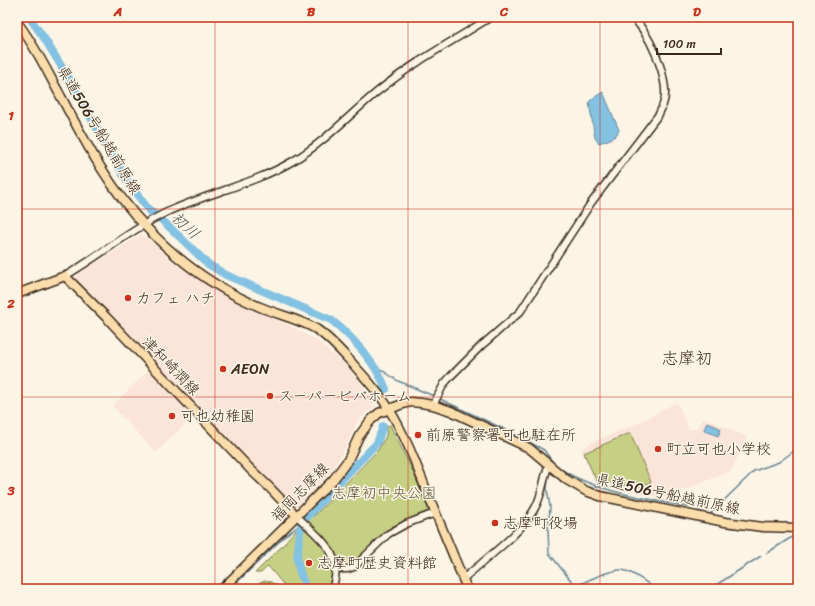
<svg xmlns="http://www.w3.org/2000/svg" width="815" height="606" viewBox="0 0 815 606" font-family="Sriracha,'Klee One',sans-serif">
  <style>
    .built { fill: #fbe4d8 }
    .green { fill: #c6d084; stroke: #807d51 }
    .forest { fill: url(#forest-firs); stroke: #807d51 }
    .water { fill: #84c2e4; stroke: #678595 }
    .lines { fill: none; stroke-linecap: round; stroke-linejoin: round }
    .stream { stroke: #678595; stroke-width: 1.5 }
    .river { stroke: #84c2e4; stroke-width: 8 }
    .minor-casing { stroke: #3b2a1e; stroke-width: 9 }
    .major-casing { stroke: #3b2a1e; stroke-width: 11 }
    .minor { stroke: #fcf5e5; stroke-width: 6 }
    .major { stroke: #fbddab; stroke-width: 8 }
    .grid { fill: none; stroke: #c8321e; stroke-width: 1; stroke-opacity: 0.55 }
    .poi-dot { fill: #c8321e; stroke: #fcf5e5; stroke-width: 1.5 }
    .labels { text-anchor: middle; stroke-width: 3; stroke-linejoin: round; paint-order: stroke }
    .street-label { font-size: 15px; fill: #3b2a1e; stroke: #fcf5e5 }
    .poi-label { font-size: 15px; fill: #3b2a1e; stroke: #fcf5e5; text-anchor: start }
    .park-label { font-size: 15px; fill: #5e5438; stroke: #fcf5e5 }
    .water-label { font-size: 16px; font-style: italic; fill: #515859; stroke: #fcf5e5 }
    .quarter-label { font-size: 17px; fill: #3b2a1e; stroke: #fcf5e5 }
    .neatline { fill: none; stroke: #c8321e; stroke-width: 1.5 }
    .grid-label { font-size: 13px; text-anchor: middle; font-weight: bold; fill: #c8321e }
  </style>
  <defs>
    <pattern id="forest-firs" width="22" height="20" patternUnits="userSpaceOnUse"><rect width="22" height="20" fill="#c6d084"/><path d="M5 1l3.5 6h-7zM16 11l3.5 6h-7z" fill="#abb372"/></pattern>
  </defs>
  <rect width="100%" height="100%" fill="#fcf5e5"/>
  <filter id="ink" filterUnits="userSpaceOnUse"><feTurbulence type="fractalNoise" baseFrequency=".025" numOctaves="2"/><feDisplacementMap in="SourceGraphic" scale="8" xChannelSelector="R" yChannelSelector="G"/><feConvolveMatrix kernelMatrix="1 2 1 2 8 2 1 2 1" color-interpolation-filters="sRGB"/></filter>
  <g filter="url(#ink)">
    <path class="built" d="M141,235L146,237L169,259L244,307L285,323L318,341L349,369L375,401L373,409L367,412L356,424L346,446L330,473L296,507L292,506L76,283L77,275Z
      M149,370H151L195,415L156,452L112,406Z
      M677,402L689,429H696L704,418L747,437L731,471L664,498L595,483L581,449L593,442L644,420Z"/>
    <path class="green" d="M390,425L414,474L428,509V511L393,526L354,562L345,567H340L330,589H287L268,566L261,573H255L285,543C290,534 306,520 315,515L378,450L386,436L387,426Z
      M630,433L651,482L636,488L596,480L584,453Z"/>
    <path class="forest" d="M265,581L271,582L284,589H251L255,585Z"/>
    <path class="water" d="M603,92L619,130C616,139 607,140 599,143L595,138L589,102L593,98Z
      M707,422L721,429L718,436L704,430Z"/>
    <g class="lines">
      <path class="stream" d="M373,364L398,381L436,397
        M440,399L506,430L544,450L552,461
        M562,470C600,493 646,498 689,507
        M548,478L547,489L550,507L548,530L549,553L572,582
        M698,511L710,514L754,471L779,462L798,448
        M767,553L798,533
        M577,586C586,581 611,569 622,570C631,571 648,583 655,589
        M230,589L286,535L301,524
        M710,589L761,556"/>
      <path class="river" d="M29,17L44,38L68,77L121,171L132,188L149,210L163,221L208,264L226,275L331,320C352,336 377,365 386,389
        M306,589L299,569L297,558L301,524L329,493L377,443L383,426"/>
      <g class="minor-casing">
        <path id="minor" d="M65,276C100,256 131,229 167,212C208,193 254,184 293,161C325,142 349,115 377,92C412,63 453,41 491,17
          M433,405L444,384L451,376L481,346L520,312L591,203L659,114C662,108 665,101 665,94C666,86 663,79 662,72C656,51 648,34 633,17
          M294,513C317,537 346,552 332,589
          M336,569H348L354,567L388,534L406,524L435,513
          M463,579C486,558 520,535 535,508C543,494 543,478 549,464"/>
      </g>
      <g class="major-casing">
        <path id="major" d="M17,22C34,44 46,69 59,93C84,140 110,190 147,228C179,262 217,289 260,307C279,315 299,319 316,329C330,338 341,351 352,363C365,378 379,392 389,409C405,435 416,464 427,492C440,524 454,556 467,589
          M17,294L65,276L106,317L251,470L269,487L292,511
          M222,589L333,480L348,460L359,436L371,420L379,413L400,405L411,402L421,403L433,405L451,411L529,448L567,480L586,491L600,496L725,522L763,527L798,528"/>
      </g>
      <use href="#minor" class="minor"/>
      <use href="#major" class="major"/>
    </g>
  </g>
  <path class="grid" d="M215,17V589M408,17V589M600,17V589M17,209H798M17,397H798"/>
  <g class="poi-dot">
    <circle cx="128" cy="298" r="4"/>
    <circle cx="223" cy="369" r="4"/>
    <circle cx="270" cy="396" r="4"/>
    <circle cx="172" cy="416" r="4"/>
    <circle cx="418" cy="435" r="4"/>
    <circle cx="658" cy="449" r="4"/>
    <circle cx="495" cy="523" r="4"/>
    <circle cx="309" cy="563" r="4"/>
  </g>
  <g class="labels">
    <g class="street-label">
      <text transform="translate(99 130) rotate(59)" y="5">県道506号船越前原線</text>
      <text transform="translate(171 366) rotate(46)" y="5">津和崎潤線</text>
      <text transform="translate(300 492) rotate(-46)" y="5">福岡志摩線</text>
      <text transform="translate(668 494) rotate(12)" y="5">県道506号船越前原線</text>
    </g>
    <g class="poi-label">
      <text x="136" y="303">カフェ ハチ</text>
      <text x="231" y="374">AEON</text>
      <text x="278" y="401">スーパービバホーム</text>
      <text x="180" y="421">可也幼稚園</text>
      <text x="426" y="440">前原警察署可也駐在所</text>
      <text x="666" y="454">町立可也小学校</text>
      <text x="503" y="528">志摩町役場</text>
      <text x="317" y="568">志摩町歴史資料館</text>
    </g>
    <g class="park-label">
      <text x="384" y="498">志摩初中央公園</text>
    </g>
    <g class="water-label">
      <text transform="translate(186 225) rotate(42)" y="6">初川</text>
    </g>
    <g class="quarter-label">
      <text x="687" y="364">志摩初</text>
    </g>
  </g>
  <rect width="815" height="606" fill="none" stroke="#fcf5e5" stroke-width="44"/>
  <path d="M657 48v6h64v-6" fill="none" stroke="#3b2a1e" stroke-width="2"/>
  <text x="663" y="48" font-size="12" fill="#3b2a1e" stroke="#fcf5e5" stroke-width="3" paint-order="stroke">100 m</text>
  <rect x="22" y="22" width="771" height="562" class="neatline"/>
  <g class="grid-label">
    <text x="118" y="16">A</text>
    <text x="311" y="16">B</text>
    <text x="504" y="16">C</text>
    <text x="697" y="16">D</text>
    <text x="11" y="120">1</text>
    <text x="11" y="308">2</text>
    <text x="11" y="495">3</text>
  </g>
</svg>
